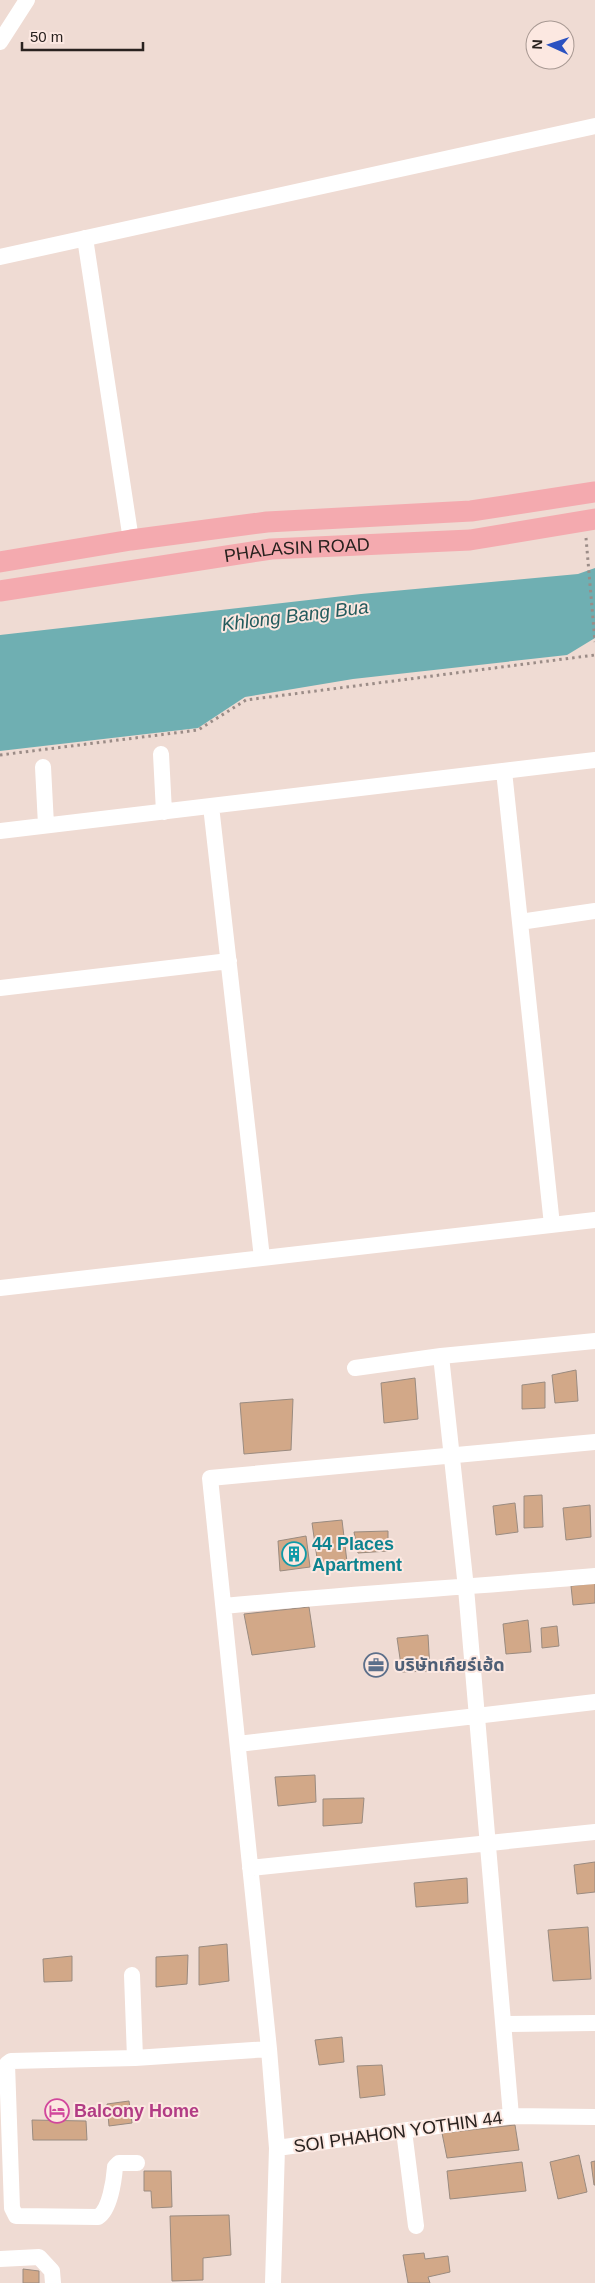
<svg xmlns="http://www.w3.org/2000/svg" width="595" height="2283" viewBox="0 0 595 2283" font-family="Arial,'Noto Sans Thai',sans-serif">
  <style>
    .water { fill: #6fafb2 }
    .building { fill: #d2a888; stroke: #9a8b80 }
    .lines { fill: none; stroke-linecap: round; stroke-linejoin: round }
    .path { stroke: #9b8c87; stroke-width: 3; stroke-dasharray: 2.5 4; stroke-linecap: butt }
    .minor { stroke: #fff; stroke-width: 16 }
    .major { stroke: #f4aaaf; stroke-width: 21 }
    .labels { text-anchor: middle; stroke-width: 4; stroke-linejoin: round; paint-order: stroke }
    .street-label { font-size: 18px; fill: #29221f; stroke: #fce8e1 }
    .culture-label { font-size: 18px; font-weight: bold; fill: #0d838f; stroke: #fce8e1; text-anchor: start }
    .service-label { font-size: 18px; font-weight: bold; fill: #4e5e75; stroke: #fce8e1; text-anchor: start }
    .hotel-label { font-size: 18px; font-weight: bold; fill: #b23c85; stroke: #fce8e1; text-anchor: start }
    .water-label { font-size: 19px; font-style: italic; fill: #245b5d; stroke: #fce8e1 }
  </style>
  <rect width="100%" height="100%" fill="#efdbd3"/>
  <path class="water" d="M595,568V638L567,655L353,679L245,697L198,728L0,751V635L361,594L578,574Z"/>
  <path class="building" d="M576,1370L578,1401L555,1403L552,1375Z
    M415,1378L418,1419L384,1423L381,1383Z
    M545,1382V1408L522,1409V1385Z
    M293,1399L291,1450L244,1454L240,1403Z
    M542,1495L543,1527L524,1528V1496Z
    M515,1503L518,1532L496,1535L493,1506Z
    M590,1505L591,1537L566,1540L563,1508Z
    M342,1520L347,1562L318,1565L312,1523Z
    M388,1531V1551L358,1553L354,1532Z
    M306,1536L310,1567L280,1571L278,1541Z
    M595,1583V1603L573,1605L571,1586Z
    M309,1607L315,1647L252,1655L244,1614Z
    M528,1620L531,1652L506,1654L503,1624Z
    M557,1626L559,1646L542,1648L541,1628Z
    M428,1635L430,1671L402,1672L397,1638Z
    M315,1775L316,1802L278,1806L275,1777Z
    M364,1798L362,1823L323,1826V1799Z
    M595,1862V1892L577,1894L574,1865Z
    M467,1878L468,1903L416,1907L414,1883Z
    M588,1927L591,1979L553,1981L548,1930Z
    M227,1944L229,1981L199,1985V1947Z
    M188,1955L187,1984L156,1987V1957Z
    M72,1956V1981L44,1982L43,1959Z
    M342,2037L344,2062L319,2065L315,2040Z
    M382,2065L385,2095L360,2098L357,2066Z
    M129,2101L132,2123L109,2126L107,2104Z
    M32,2120L86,2121L87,2140H33Z
    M515,2125L519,2150L447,2158L442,2133Z
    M579,2155L587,2192L558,2199L550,2162Z
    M595,2161V2185H594L591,2162Z
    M522,2162L526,2191L450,2199L447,2171Z
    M144,2171H171L172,2207L152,2208L151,2191H144Z
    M229,2215L231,2255L203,2258V2280L172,2281L170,2216Z
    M424,2253L425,2259L448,2256L450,2272L428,2277L430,2283H408L403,2255Z
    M23,2269L39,2271V2283H23Z"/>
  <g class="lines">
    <path class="path" d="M586,538L595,642
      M0,755L198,730L246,700L595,655"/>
    <path class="minor" d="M0,42L27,0
      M85,238L131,540
      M0,257L595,126
      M161,754L164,812
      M43,767L46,825
      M504,771L552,1225
      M211,806L262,1258
      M0,831L595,760
      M520,922L595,911
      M0,988L229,961
      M0,1288L595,1220
      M355,1368L441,1356
      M224,1606C347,1594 471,1587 595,1576
      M238,1744L595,1702
      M250,1868L595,1832
      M132,1975L135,2058
      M504,2024L595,2023
      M511,2116L466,1588L441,1356L595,1341
      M404,2131L416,2226
      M277,2148L511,2116L595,2117
      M137,2163H119L115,2167C114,2180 110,2210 98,2217L16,2216L12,2208L7,2064L11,2061L135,2058L269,2049
      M0,2259L39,2257L52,2271L53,2283
      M273,2283L277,2148L269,2049L210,1478L595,1442"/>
    <g class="major">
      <path d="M0,562L131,540L267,522L471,511L595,492"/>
      <path id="s1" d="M0,591L271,549L470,540L595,519"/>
    </g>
  </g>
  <defs>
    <g id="building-ring" transform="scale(1.25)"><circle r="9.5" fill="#fce8e1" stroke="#0f9aa8" stroke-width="1.5"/><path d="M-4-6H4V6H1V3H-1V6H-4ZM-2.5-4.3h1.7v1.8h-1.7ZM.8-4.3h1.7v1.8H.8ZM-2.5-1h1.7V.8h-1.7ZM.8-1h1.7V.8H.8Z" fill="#0f9aa8"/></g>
    <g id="office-ring" transform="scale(1.25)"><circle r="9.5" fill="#fce8e1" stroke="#5c6f8a" stroke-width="1.5"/><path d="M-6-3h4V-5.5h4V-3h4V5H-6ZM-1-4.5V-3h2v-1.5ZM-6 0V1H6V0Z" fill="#5c6f8a"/></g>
    <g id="hotel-ring" transform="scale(1.25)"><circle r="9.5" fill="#fce8e1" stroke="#d1479c" stroke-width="1.5"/><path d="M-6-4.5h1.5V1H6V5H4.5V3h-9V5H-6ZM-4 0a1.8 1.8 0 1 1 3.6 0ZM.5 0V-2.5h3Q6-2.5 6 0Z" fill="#d1479c"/></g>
  </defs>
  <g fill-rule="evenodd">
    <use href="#building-ring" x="294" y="1554"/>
    <use href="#office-ring" x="376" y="1665"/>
    <use href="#hotel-ring" x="57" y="2111"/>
  </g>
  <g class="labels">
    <g class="street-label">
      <text dy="6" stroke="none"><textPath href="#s1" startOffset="300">PHALASIN ROAD</textPath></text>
      <text transform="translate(398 2132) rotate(-8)" y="6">SOI PHAHON YOTHIN 44</text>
    </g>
    <g class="culture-label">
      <text x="312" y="1550">44 Places<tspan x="312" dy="21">Apartment</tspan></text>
    </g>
    <g class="service-label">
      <text x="394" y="1671">บริษัทเกียร์เฮ้ด</text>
    </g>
    <g class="hotel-label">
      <text x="74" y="2117">Balcony Home</text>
    </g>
    <g class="water-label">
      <text transform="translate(295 615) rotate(-7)" y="7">Khlong Bang Bua</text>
    </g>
  </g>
  <g transform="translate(550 45) rotate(273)"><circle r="24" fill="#fce8e1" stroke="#a89993"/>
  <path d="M0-4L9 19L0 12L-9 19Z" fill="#2c52c1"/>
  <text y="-8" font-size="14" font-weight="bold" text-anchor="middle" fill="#29221f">N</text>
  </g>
  <path d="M22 42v8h121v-8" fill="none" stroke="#29221f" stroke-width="2.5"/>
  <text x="30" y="42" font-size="15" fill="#29221f" stroke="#fce8e1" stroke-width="4" paint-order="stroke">50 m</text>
</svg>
